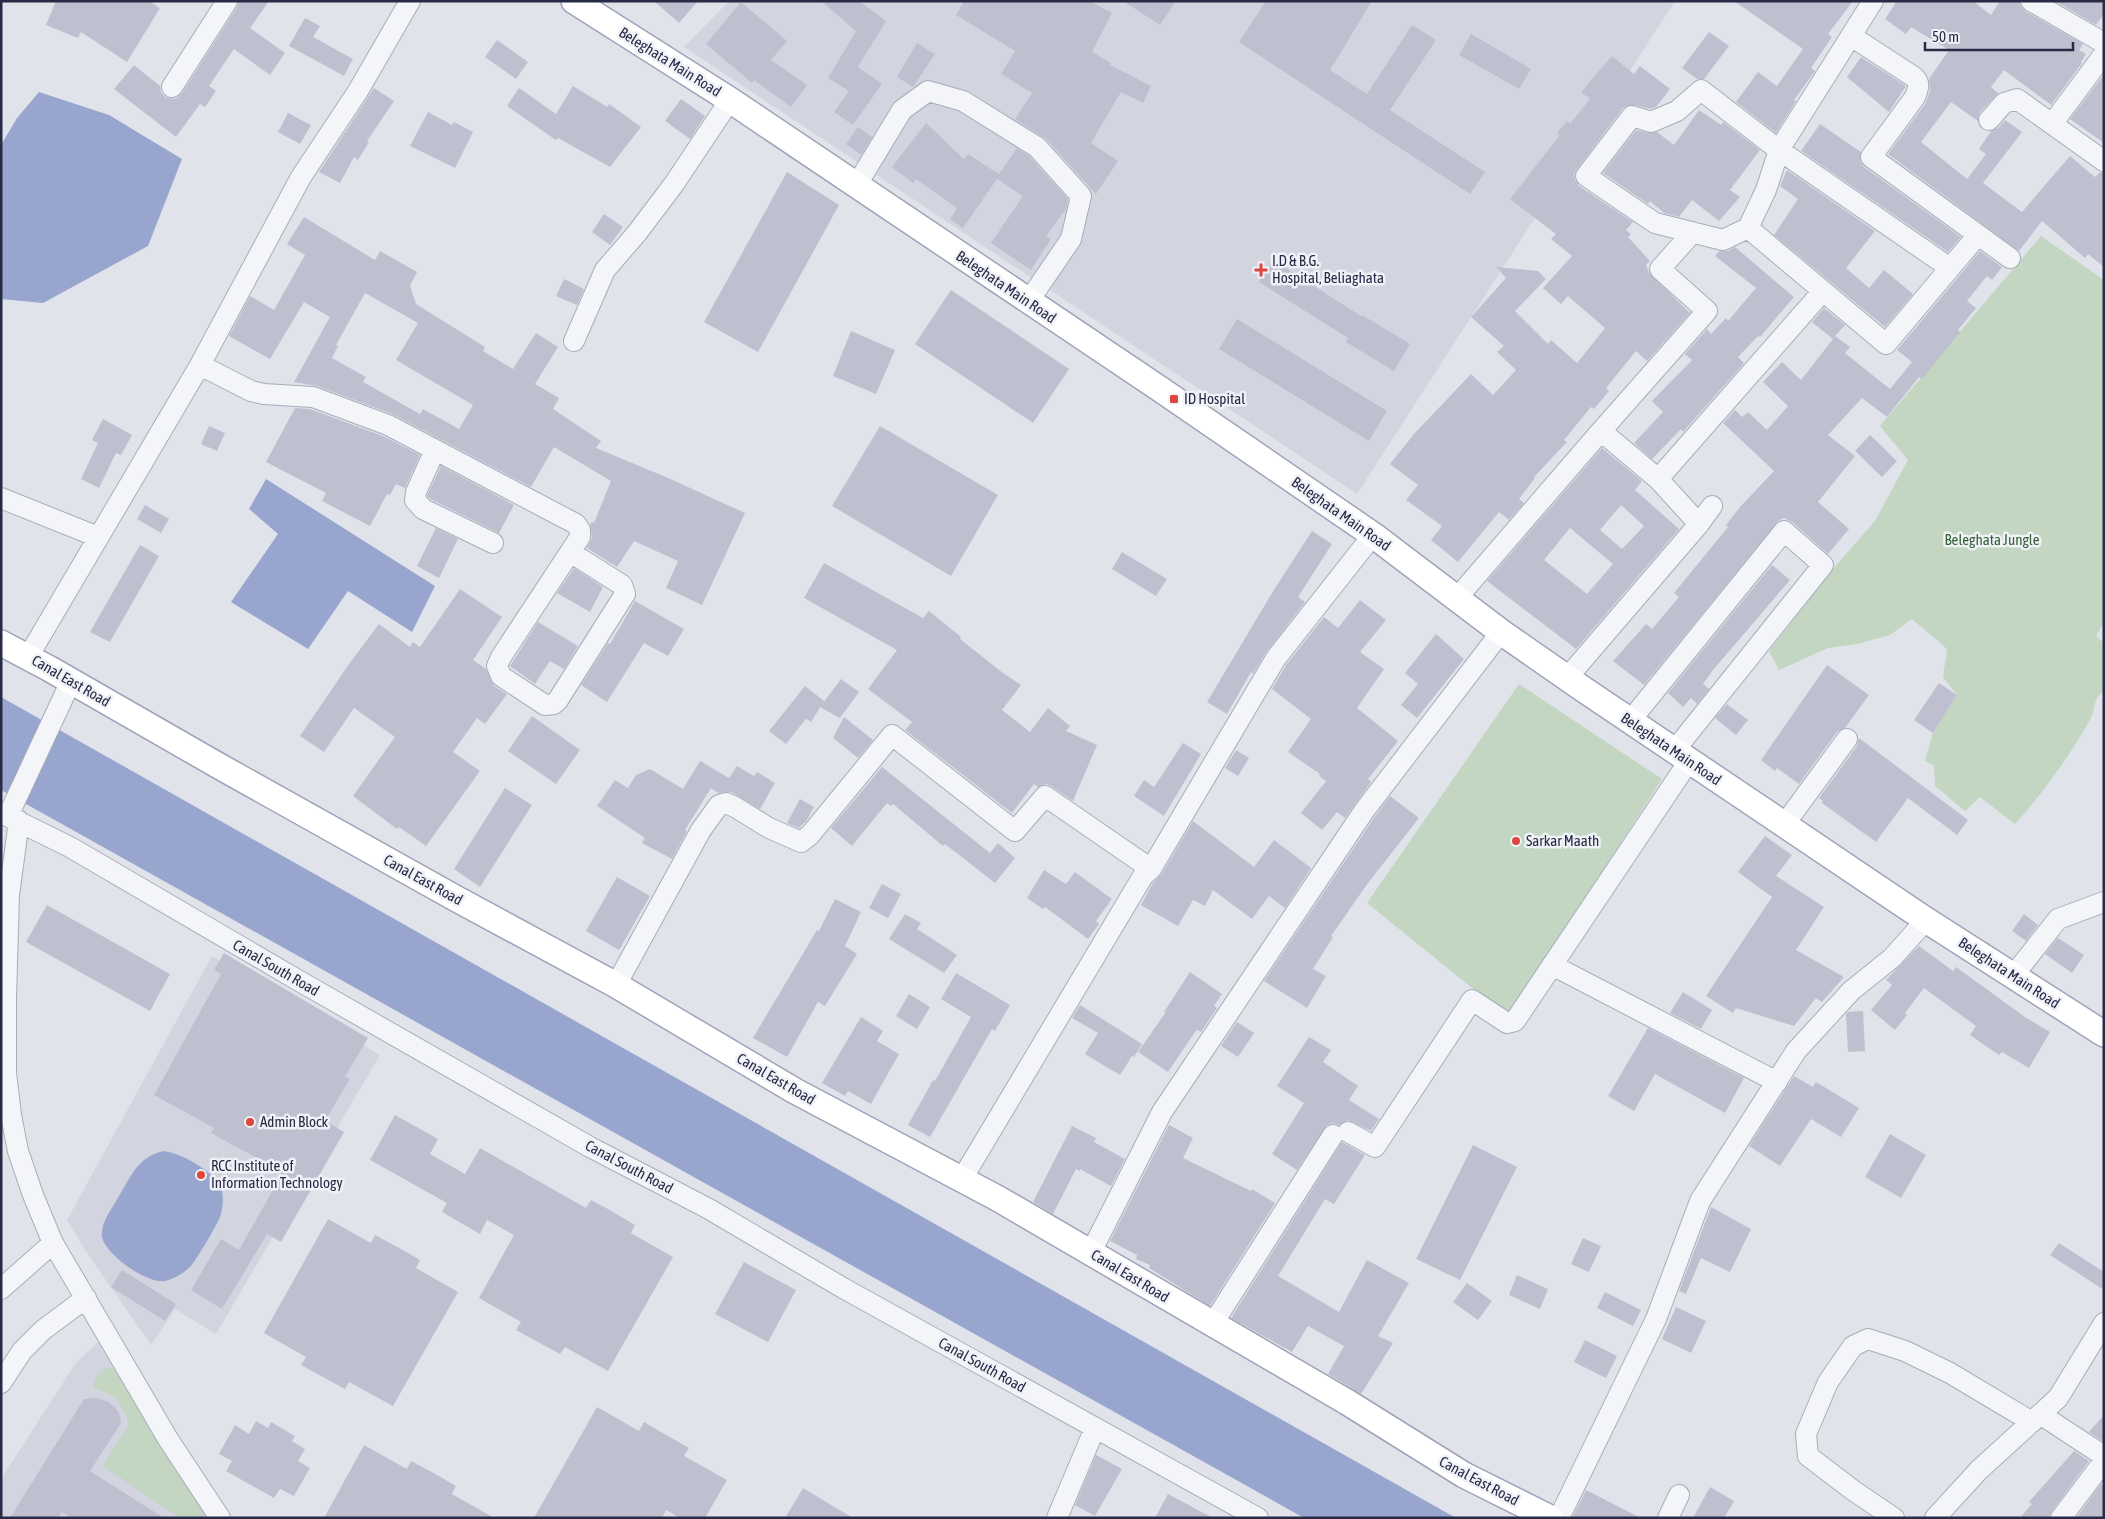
<svg xmlns="http://www.w3.org/2000/svg" width="2105" height="1519" viewBox="0 0 2105 1519" font-family="'Asap Condensed',sans-serif">
  <style>
    .built { fill: #d2d5e0 }
    .green { fill: #c2d6c1 }
    .water { fill: #98a6cf }
    .building { fill: #bec0cf; fill-rule: evenodd }
    .lines { fill: none; stroke-linecap: round; stroke-linejoin: round }
    .minor-casing { stroke: #a9acb9; stroke-width: 22 }
    .major-casing { stroke: #9fa3b8; stroke-width: 28 }
    .minor { stroke: #f4f5f9; stroke-width: 20 }
    .major { stroke: #fff; stroke-width: 25 }
    .poi-dot { fill: #dd463a; stroke: #f1f2f8; stroke-width: 2 }
    .labels { text-anchor: middle; stroke-width: 5; stroke-linejoin: round; paint-order: stroke }
    .street-label { font-size: 15px; fill: #272b45; stroke: #f1f2f8 }
    .poi-label { font-size: 15px; fill: #272b45; stroke: #f1f2f8; text-anchor: start }
    .park-label { font-size: 15px; fill: #336235; stroke: #f1f2f8 }
  </style>
  <rect width="100%" height="100%" fill="#e1e3eb"/>
  <path class="built" d="M729,1H1675L1357,494L684,47Z
    M212,956L380,1055L216,1334L175,1309L151,1345L87,1253L67,1220Z
    M98,1342L109,1360L122,1369L207,1515L206,1518H1V1479L75,1364Z"/>
  <path class="green" d="M2041,236L2104,280V622L2096,636L2104,643V690C2091,702 2097,707 2090,720C2068,758 2044,792 2015,824L1980,797L1965,811L1935,786L1934,765L1925,761L1933,733L1957,695L1943,677L1947,649L1912,619L1890,635L1857,644L1828,648L1779,670L1769,651L1831,571L1875,521L1908,460L1880,426Z
    M1519,684L1662,779L1508,1017L1367,903Z
    M107,1367L118,1370L203,1505L204,1518H180L103,1466L128,1425L127,1416L118,1401L112,1395L94,1388C93,1378 99,1373 107,1367Z"/>
  <path class="water" d="M39,92L109,115L182,159L148,246L43,303L1,299V145L17,118Z
    M266,479L435,586L412,632L348,591L308,649L231,602L278,534L249,509Z
    M1,697L1456,1518H1304L1,790Z
    M163,1151C185,1154 204,1168 221,1183C223,1194 224,1206 220,1217C216,1227 198,1257 191,1266C184,1273 174,1279 165,1281C147,1284 106,1255 102,1237C100,1223 113,1207 119,1196C132,1175 137,1158 163,1151Z"/>
  <path class="building" d="M56,1H149L160,8L127,62L81,32L78,38L46,25Z
    M239,1H269L250,28L285,53L270,75L234,49L209,86L216,91L205,107L200,104L176,137L114,89L134,65L160,86L161,92L165,97L176,99L182,93L237,7Z
    M654,1H698L679,23Z
    M821,1H859L886,21L858,67L882,84L853,125L834,112L849,91L828,78L856,31Z
    M964,1H1090L1112,13L1092,52L1111,63L1110,65L1151,86L1143,103L1121,92L1091,143L1118,161L1096,194L1046,139L1015,119L1032,93L1001,74L1015,51L956,15Z
    M1123,1H1176L1160,25Z
    M1266,1H1372L1330,70L1367,94L1412,25L1436,40L1390,110L1485,172L1470,194L1239,42Z
    M1734,1H1853L1828,34L1832,37L1811,68L1815,71L1794,100L1796,101L1776,133L1736,102L1758,72L1777,86L1803,49Z
    M1897,1H1973L1991,15L2000,1H2019L2021,7L2025,11L2083,44L2079,50L2086,54L2081,62L2082,63L2051,105L2004,70L1991,87L1998,93L1980,112L1978,121L1951,102L1921,142L1967,179L1986,154L1979,149L1991,131L1998,128L2005,120L2022,132L1983,183L2022,212L2070,156L2095,177L2100,172L2104,173V267L2088,254L2085,258L2042,221L2019,251L1888,154L1925,104L1930,91L1929,79L1949,50L1911,27L1906,34L1885,19Z
    M2055,1H2104V14L2096,25Z
    M741,2L787,41L771,60L807,85L791,107L754,80L752,83L706,44Z
    M305,18L320,26L313,37L353,59L344,76L289,46Z
    M1709,32L1729,46L1704,79H1697L1682,68Z
    M1471,34L1531,69L1519,89L1459,55Z
    M497,40L528,62L516,79L485,57Z
    M917,43L935,54L913,87L897,77Z
    M1612,56L1634,74L1640,66L1670,89L1656,107L1650,109L1635,105H1628L1623,108L1577,169L1574,174L1575,180L1579,186L1633,222L1626,230L1631,234L1628,237L1650,261L1646,265L1649,273L1690,313L1647,361L1636,351L1606,388L1609,391L1594,409L1591,407L1564,440L1567,442L1534,477L1535,478L1519,499L1524,503L1509,520L1499,512L1458,562L1431,540L1442,526L1406,500L1418,485L1390,464L1414,434L1471,374L1493,395L1516,370L1497,352L1504,346L1471,317L1506,278L1496,267L1538,271L1546,279L1515,311L1548,344L1551,340L1577,363L1605,328L1568,296L1561,304L1543,288L1572,256L1551,239L1556,234L1510,199L1560,135L1557,133L1567,121L1570,124L1590,99L1581,92Z
    M1861,57L1906,86L1889,112L1847,77Z
    M2102,77L2104,79V143L2070,119Z
    M573,86L607,107L609,104L641,127L610,167L558,138L556,140L507,106L519,88L556,114Z
    M374,88L394,101L367,141L369,142L358,160L354,157L340,183L319,172Z
    M681,99L705,116L690,139L665,121Z
    M1699,110L1721,125L1723,122L1760,150L1730,190L1740,197L1719,221L1692,200L1679,217L1664,213L1650,201L1648,204L1603,173L1636,130L1648,133L1657,132L1674,145Z
    M428,112L452,125L454,122L473,132L455,168L410,146Z
    M288,113L311,125L300,144L278,132Z
    M926,123L964,159L968,154L999,174L1017,148L1029,156L1068,199L1066,209L1046,236L1051,239L1031,270L991,243L1023,196L997,179L963,228L950,219L957,208L916,179L913,183L892,167Z
    M1820,124L1861,152L1860,161L1864,167L1961,237L1948,252L1801,151Z
    M858,127L872,137L861,155L846,144Z
    M1787,170L1875,231L1846,268L1869,288L1884,270L1913,294L1885,327L1774,235L1798,199L1780,186Z
    M787,172L839,205L758,352L704,322Z
    M604,214L623,227L610,245L592,232Z
    M304,217L375,260L380,251L417,272L410,286L416,304L485,347L483,351L513,369L536,333L558,347L535,384L559,398L553,409L601,441L596,448L666,477L745,513L702,605L666,588L678,561L634,541L617,567L587,548L592,538L590,524L592,522L594,523L611,481L554,447L531,487L392,414L317,386L294,382L330,317L304,302L270,359L229,336L250,296L274,310L305,255L287,244ZM365,293L418,323L396,360L473,405L459,429L423,409L420,414L363,382L366,377L332,358L338,346L336,345Z
    M1735,247L1794,297L1760,337L1758,336L1738,357L1744,363L1683,432L1681,429L1652,459L1634,443L1663,412L1652,401L1692,360L1685,354L1707,329L1711,334L1726,318L1728,321L1756,288L1715,256L1719,251H1728Z
    M1980,251L2002,267L1992,280L1987,276L1967,301L1976,308L1958,330L1960,332L1922,379L1919,377L1887,417L1862,398L1828,435L1855,456L1818,502L1849,529L1828,554L1792,522L1784,518L1779,520L1644,685L1613,661L1646,624L1652,629L1679,597L1674,593L1728,527L1726,525L1740,507L1774,471L1723,423L1735,410L1742,417L1748,412L1767,430L1788,406L1763,382L1782,362L1801,380L1833,339L1812,322L1824,308L1845,325L1835,336L1850,347L1845,353L1890,389L1912,362L1897,350Z
    M1273,260L1361,316L1362,315L1410,344L1394,371L1346,342L1348,338L1259,282Z
    M564,279L584,289L577,305L556,296Z
    M951,290L1069,369L1033,423L915,344Z
    M1237,319L1387,411L1369,441L1219,349Z
    M851,331L895,350L876,394L833,376Z
    M295,408L310,409L383,436L420,455L405,488L396,484L390,495L387,494L370,526L322,501L326,493L266,462Z
    M103,419L132,435L121,455L116,453L99,488L81,479L98,443L92,440Z
    M209,426L225,433L217,451L201,444Z
    M880,426L998,495L951,576L832,506Z
    M1870,435L1897,461L1882,477L1855,451Z
    M1602,448L1642,481L1635,490L1679,529L1576,649L1487,581ZM1621,505L1644,526L1622,549L1600,530ZM1570,528L1613,564L1587,594L1544,560Z
    M441,466L514,505L499,533L430,499L427,496Z
    M145,505L169,519L161,533L137,519Z
    M436,528L458,539L439,578L417,566Z
    M1312,531L1332,544L1298,597L1305,602L1267,651L1253,674L1251,672L1227,714L1207,702L1272,593Z
    M140,545L159,556L110,642L90,632Z
    M1122,552L1167,579L1156,596L1112,569Z
    M824,563L923,618L929,611L961,637L960,639L1003,673L1021,685L1002,710L1030,732L1048,708L1070,726L1066,731L1097,745L1073,801L1051,786L1046,784L1038,787L1034,784L1012,813L905,730L912,722L868,689L897,650L804,598Z
    M1772,565L1790,580L1713,670L1703,684L1709,689L1697,704L1691,698L1683,707L1668,693Z
    M574,568L603,587L590,612L557,593Z
    M460,589L502,617L473,660L486,669L494,686L507,694L485,724L477,718L453,752L480,771L426,846L399,827L397,829L353,796L395,737L354,708L324,752L300,736L349,664L379,624L410,647L413,642L420,647Z
    M1360,600L1386,620L1360,652L1384,669L1357,708L1398,741L1368,779L1371,782L1345,818L1337,812L1322,830L1301,813L1326,781L1319,776L1320,774L1288,752L1311,719L1272,689L1286,665L1324,617L1338,628Z
    M635,601L684,629L668,656L644,643L607,702L581,685L608,643L610,644Z
    M538,622L578,646L564,669L550,661L535,684L510,666Z
    M1436,634L1464,659L1417,718L1401,705L1418,684L1405,673Z
    M1827,665L1869,695L1845,728L1837,732L1799,784L1777,768L1775,771L1761,760Z
    M841,679L859,692L840,718L820,707Z
    M1939,683L1957,695L1933,733L1914,720Z
    M805,686L824,701L811,722L807,719L805,720L786,744L769,731Z
    M1727,704L1748,720L1736,735L1715,718Z
    M532,716L580,750L556,784L508,751Z
    M844,717L873,740L858,758L833,738Z
    M1859,738L1968,820L1957,835L1908,798L1876,842L1822,803L1823,801L1819,798L1857,746Z
    M1183,743L1201,754L1164,816L1134,796L1144,780L1154,787Z
    M1236,750L1249,758L1238,776L1225,768Z
    M700,761L729,778L737,766L754,776L757,772L775,783L760,809L731,792L718,793L711,788L685,830L687,831L672,859L642,843L645,838L597,806L615,780L628,788L636,775L650,769L683,789Z
    M882,767L990,853L998,843L1015,858L995,883L945,844L943,846L893,804L891,806L887,803L852,846L831,828Z
    M505,788L532,805L480,887L454,869Z
    M1390,796L1419,818L1368,883L1331,936L1333,937L1313,969L1326,976L1307,1008L1264,981L1374,818Z
    M800,799L814,807L807,820L799,828L787,823Z
    M1193,821L1254,867L1274,840L1311,868L1285,908L1269,896L1252,919L1213,890L1205,906L1193,900L1178,926L1141,905L1153,883L1161,875Z
    M1765,836L1792,855L1776,876L1824,907L1796,950L1844,977L1822,1002L1816,998L1794,1026L1736,1008L1733,1013L1706,996L1772,897L1738,872Z
    M1044,870L1066,884L1075,872L1112,899L1096,921L1099,924L1088,939L1045,907L1043,909L1027,898Z
    M617,877L650,896L619,950L586,931Z
    M882,884L901,894L888,918L869,908Z
    M835,899L861,912L845,946L857,954L825,1006L818,1002L787,1057L753,1038L817,930L819,931Z
    M47,905L170,974L150,1011L26,942Z
    M905,914L921,923L917,929L957,955L944,973L889,939Z
    M2024,914L2038,925L2026,941L2012,931Z
    M2058,938L2084,955L2072,973L2045,954Z
    M1919,946L1953,971L1956,967L2025,1017L2050,1032L2029,1068L2002,1052L1999,1055L1970,1035L1976,1026L1924,988L1905,1013L1907,1015L1895,1030L1871,1010L1892,985L1886,980Z
    M224,953L368,1038L345,1077L350,1079L325,1121L344,1132L281,1242L267,1234L222,1309L191,1290L221,1239L239,1250L283,1172L211,1133L214,1128L154,1095L221,974L214,970Z
    M1190,972L1222,994L1214,1006L1217,1008L1201,1032L1197,1030L1195,1032L1168,1072L1138,1052L1166,1012H1164Z
    M956,973L1010,1005L995,1031L992,1029L930,1137L908,1125L933,1080L935,1081L971,1017L941,999Z
    M1683,992L1712,1010L1701,1029L1670,1013Z
    M909,994L930,1007L917,1029L896,1016Z
    M1080,1005L1142,1044L1134,1057L1132,1056L1120,1075L1085,1054L1098,1033L1072,1018Z
    M1863,1011L1865,1051L1848,1052L1846,1014L1848,1012Z
    M861,1017L883,1031L877,1041L899,1054L871,1104L848,1091L845,1096L822,1083Z
    M1237,1022L1254,1033L1238,1057L1221,1046Z
    M1648,1028L1744,1078L1725,1113L1655,1074L1634,1111L1608,1096Z
    M1309,1037L1331,1050L1323,1062L1358,1086L1349,1100L1379,1119L1371,1131L1348,1120L1339,1125L1333,1123L1327,1125L1297,1170L1272,1154L1304,1103L1277,1086Z
    M1794,1076L1813,1087L1816,1082L1859,1108L1841,1137L1811,1119L1780,1166L1749,1146Z
    M395,1115L438,1139L430,1154L465,1174L480,1148L586,1208L591,1200L608,1209L635,1225L631,1233L673,1257L608,1371L565,1347L560,1354L516,1330L521,1322L479,1298L514,1235L487,1220L480,1234L442,1212L447,1203L370,1160Z
    M1169,1125L1193,1138L1183,1158L1251,1191L1252,1189L1275,1203L1210,1306L1149,1268L1150,1265L1136,1259L1137,1255L1110,1241Z
    M1072,1126L1096,1138L1094,1142L1125,1159L1111,1186L1080,1169V1171L1076,1169L1053,1214L1033,1202Z
    M1890,1134L1926,1155L1901,1198L1865,1177Z
    M1342,1142L1365,1155L1334,1204L1325,1199L1278,1276L1339,1312L1367,1260L1409,1283L1378,1336L1393,1343L1361,1394L1328,1374L1344,1346L1308,1326L1292,1352L1231,1318Z
    M1473,1145L1517,1167L1460,1280L1416,1259Z
    M1711,1207L1751,1229L1730,1272L1701,1258L1686,1294L1679,1291Z
    M328,1219L371,1243L375,1235L403,1250L420,1260L416,1268L458,1292L393,1406L349,1382L345,1389L321,1376L301,1365L306,1357L264,1333Z
    M1583,1238L1601,1246L1589,1272L1571,1264Z
    M2059,1243L2104,1272V1290L2050,1255Z
    M744,1262L796,1290L768,1342L715,1314Z
    M122,1270L176,1304L165,1321L111,1287Z
    M1517,1275L1548,1289L1540,1309L1509,1295Z
    M1467,1283L1492,1301L1478,1320L1453,1302Z
    M1605,1292L1641,1310L1633,1326L1597,1308Z
    M1676,1307L1706,1321L1691,1353L1662,1339Z
    M1585,1340L1617,1356L1606,1378L1574,1362Z
    M96,1398L109,1402L119,1412L121,1423L90,1471L164,1518H71L62,1512L58,1518H10L84,1399Z
    M597,1407L639,1431L644,1422L661,1432L689,1448L684,1456L727,1480L705,1518H680L666,1510L662,1518H534Z
    M2104,1415V1442L2089,1432Z
    M256,1421L268,1428L271,1422L295,1436L292,1441L305,1449L298,1461L310,1468L294,1496L280,1489L274,1498L226,1471L232,1461L219,1454L235,1425L249,1434Z
    M364,1445L407,1469L411,1461L439,1476L456,1486L452,1494L494,1518H324Z
    M2074,1451L2089,1461L2052,1511L2049,1518H2020L2032,1504L2029,1502Z
    M1096,1455L1122,1469L1095,1516L1075,1505Z
    M2101,1484L2104,1486V1518H2076Z
    M1710,1487L1734,1501L1724,1518H1693Z
    M803,1488L853,1518H785Z
    M1586,1490L1641,1518H1576L1573,1516Z
    M1168,1494L1213,1518H1155Z"/>
  <g class="lines">
    <g class="minor-casing">
      <path id="minor" d="M2031,1L2104,43
        M1851,36L1914,77C1921,83 1918,89 1915,97L1871,157L2010,258
        M172,87L227,1
        M1989,120L2004,103L2017,99L2104,161
        M2052,124L2104,54
        M856,186L902,110L928,91L963,101L1037,147L1081,196L1071,239L1028,302
        M1748,228L1723,240L1655,223L1586,176L1632,116L1651,122L1677,111L1701,90L1779,150L1950,268L1886,344L1748,228L1766,190L1779,150L1873,1
        M1950,268L1978,235
        M574,341L605,270L637,233L674,184L730,100
        M200,365L251,391L264,394L313,397L388,425L576,524L580,530V537L501,657L497,666L501,676L545,705L554,704L558,700L625,594L622,585L570,552
        M1601,431L1707,311L1660,269L1693,232
        M435,450L416,492L415,500L423,509L493,543
        M1,498L98,537
        M1699,524L1712,506
        M1457,598L1601,431L1658,479
        M28,657L200,365L301,177L358,91L410,1
        M1567,678L1699,524L1658,479L1823,291
        M1630,721L1784,531L1823,565L1674,751
        M1,813L70,847L301,982L590,1147L709,1209L843,1288L1258,1518
        M8,816L71,681
        M19,821L9,895L6,998V1073L11,1115L18,1151L33,1195L53,1243L168,1439L220,1518
        M1784,825L1847,739
        M1552,965L1777,1082
        M2013,976L2058,919L2104,902
        M616,985L701,830L719,805L726,803L735,807L769,828L801,842L810,835L892,735L1015,831L1045,796L1151,869
        M1348,1132L1375,1147L1472,1000L1507,1023L1515,1021L1689,761
        M962,1179L1143,876L1151,869L1276,658L1373,535
        M1091,1252L1162,1112L1364,811L1501,632
        M1,1289L53,1243
        M1212,1325L1333,1135
        M1,1383L22,1351L43,1330L86,1298
        M2040,1414L2104,1456
        M1057,1518L1095,1428
        M1559,1518L1656,1319L1700,1201L1796,1051L1851,991L1892,958L1926,920
        M1668,1518L1679,1495
        M1894,1518L1854,1491L1808,1456L1806,1434L1828,1382L1853,1346L1868,1339L1905,1351L1950,1373L2032,1422
        M1935,1518L1979,1470L2058,1398L2104,1323
        M2061,1518L2104,1461"/>
    </g>
    <g class="major-casing">
      <path id="major" d="M574,1L730,100L1160,389L1373,535L1501,632L1583,689L1926,920L2104,1034
        M1,643L50,669L219,766L455,898L616,985L795,1091L997,1198L1347,1402L1464,1475L1550,1518"/>
    </g>
    <use href="#minor" class="minor"/>
    <use href="#major" class="major"/>
  </g>
  <g class="poi-dot">
    <path d="M1258.5 262.5h5v5h5v5h-5v5h-5v-5h-5v-5h5z"/>
    <rect x="1169" y="394" width="10" height="10" rx="2.5"/>
    <circle cx="1516" cy="841" r="5"/>
    <circle cx="250" cy="1122" r="5"/>
    <circle cx="201" cy="1175" r="5"/>
  </g>
  <g class="labels">
    <g class="street-label">
      <text transform="translate(670 62) rotate(32)" y="5">Beleghata Main Road</text>
      <text transform="translate(1006 287) rotate(34)" y="5">Beleghata Main Road</text>
      <text transform="translate(1341 514) rotate(35)" y="5">Beleghata Main Road</text>
      <text transform="translate(71 681) rotate(30)" y="5">Canal East Road</text>
      <text transform="translate(1671 749) rotate(34)" y="5">Beleghata Main Road</text>
      <text transform="translate(423 880) rotate(29)" y="5">Canal East Road</text>
      <text transform="translate(276 968) rotate(30)" y="5">Canal South Road</text>
      <text transform="translate(2009 973) rotate(33)" y="5">Beleghata Main Road</text>
      <text transform="translate(776 1079) rotate(30)" y="5">Canal East Road</text>
      <text transform="translate(629 1167) rotate(28)" y="5">Canal South Road</text>
      <text transform="translate(1130 1276) rotate(31)" y="5">Canal East Road</text>
      <text transform="translate(982 1365) rotate(29)" y="5">Canal South Road</text>
      <text transform="translate(1479 1481) rotate(28)" y="5">Canal East Road</text>
    </g>
    <g class="poi-label">
      <text x="1272" y="266">I.D &amp; B.G.<tspan x="1272" dy="17">Hospital, Beliaghata</tspan></text>
      <text x="1184" y="404">ID Hospital</text>
      <text x="1526" y="846">Sarkar Maath</text>
      <text x="260" y="1127">Admin Block</text>
      <text x="211" y="1171">RCC Institute of<tspan x="211" dy="17">Information Technology</tspan></text>
    </g>
    <g class="park-label">
      <text x="1992" y="545">Beleghata Jungle</text>
    </g>
  </g>
  <rect width="2105" height="1519" fill="none" stroke="#272b45" stroke-width="5"/>
  <path d="M1925 42v8h148v-8" fill="none" stroke="#272b45" stroke-width="2.5"/>
  <text x="1932" y="42" font-size="15" fill="#272b45" stroke="#f1f2f8" stroke-width="4" paint-order="stroke">50 m</text>
</svg>
